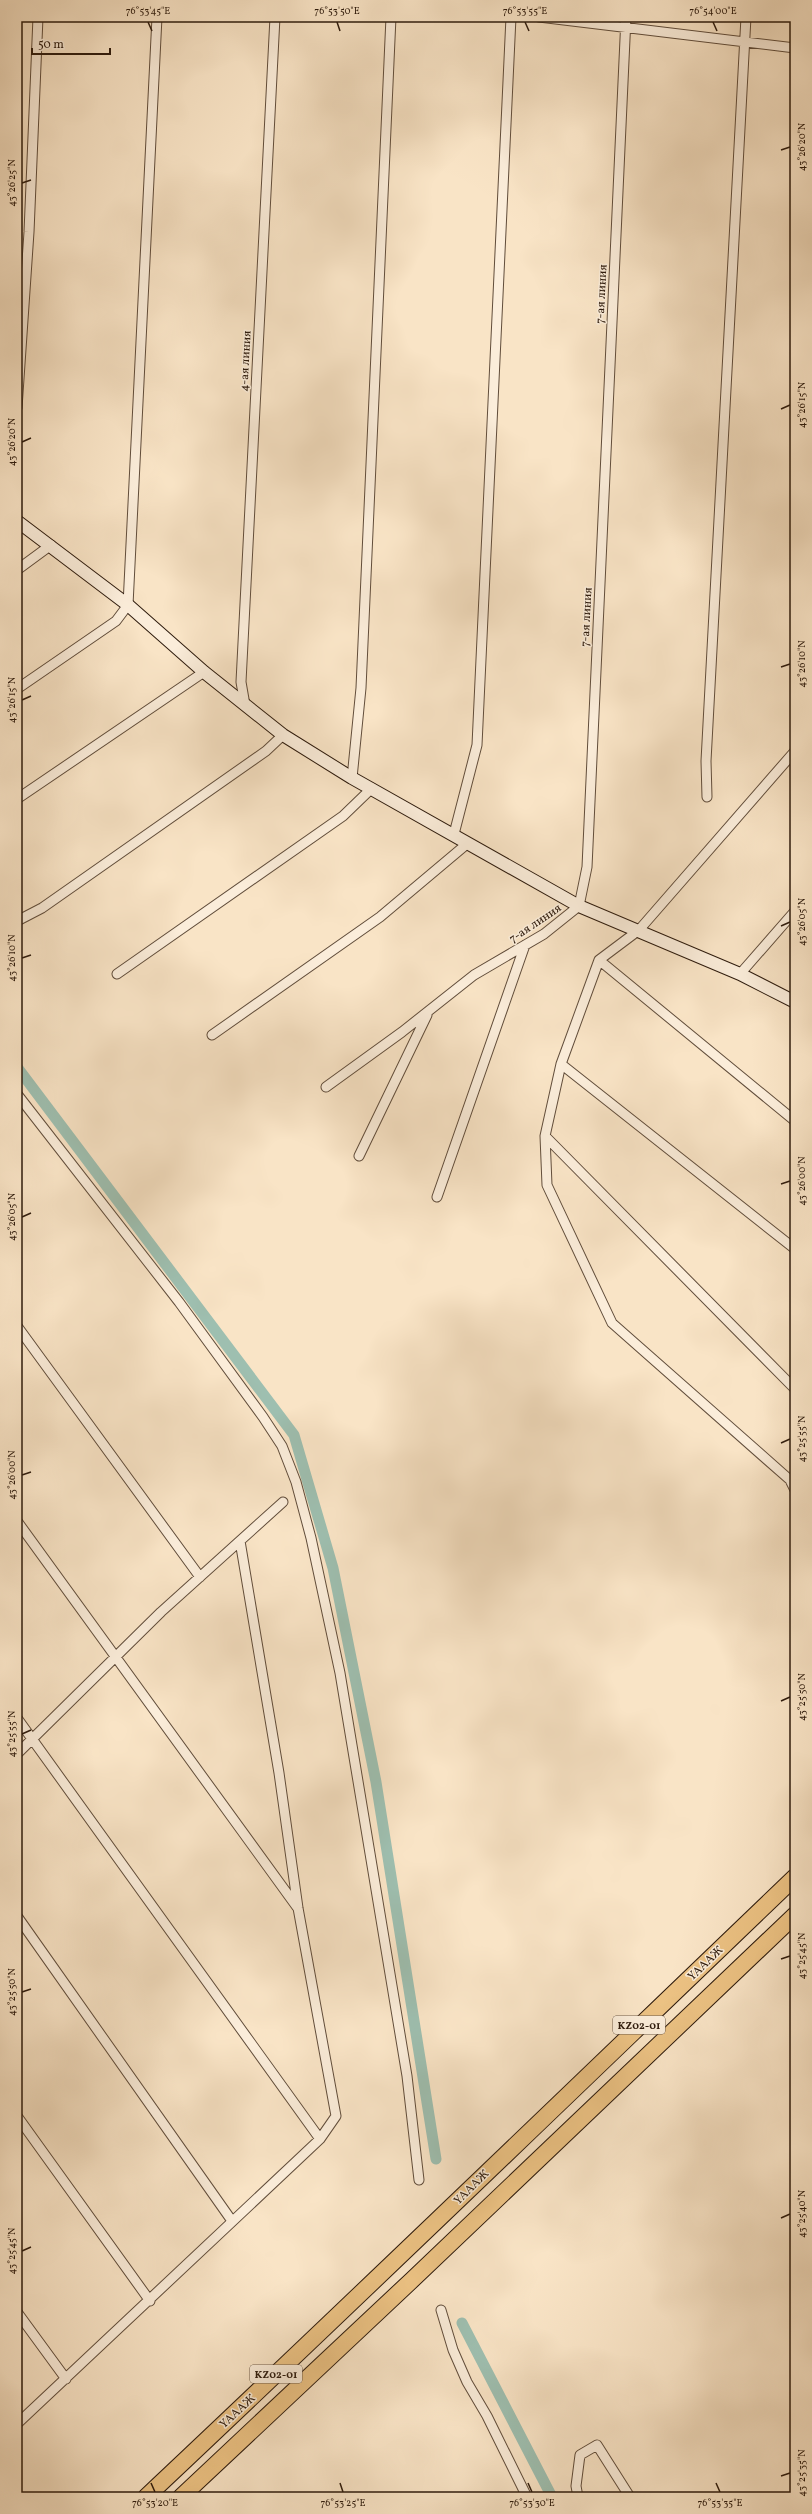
<svg xmlns="http://www.w3.org/2000/svg" width="812" height="2514" viewBox="0 0 812 2514" font-family="Vollkorn,serif">
  <style>
    .lines { fill: none; stroke-linecap: round; stroke-linejoin: round }
    .canal { stroke: #9ebfb0; stroke-width: 11 }
    .street-casing { stroke: #614d3b; stroke-width: 11 }
    .secondary-casing { stroke: #2e1b0d; stroke-width: 14 }
    .highway-casing { stroke: #2e1b0d; stroke-width: 18 }
    .street { stroke: #fbedda; stroke-width: 9 }
    .secondary { stroke: #fbedda; stroke-width: 12 }
    .highway { stroke: #ecc283; stroke-width: 16 }
    .ticks { fill: none; stroke: #2e1b0d; stroke-width: 1.5 }
    .labels { text-anchor: middle; stroke-width: 3; stroke-linejoin: round; paint-order: stroke }
    .shield { fill: #fbedda; stroke: #6c5a4a; stroke-width: 1 }
    .shield-label { font-size: 11px; font-weight: bold; fill: #2e1b0d }
    .street-label { font-size: 12px; fill: #2e1b0d; stroke: #fbedda }
    .neatline { fill: none; stroke: #2e1b0d; stroke-width: 1.5 }
    .ticks-label { font-size: 10px; text-anchor: middle; fill: #2e1b0d }
  </style>
  <rect width="100%" height="100%" fill="#f9e4c6"/>
  <filter id="stains"><feTurbulence type="fractalNoise" baseFrequency=".005" numOctaves="4"/><feColorMatrix values="0 0 0 0 .2 0 0 0 0 .09 0 0 0 0 .02 0 0 0 .5 -.17"/></filter>
  <radialGradient id="worn" r=".72"><stop offset=".6" stop-color="#630" stop-opacity="0"/><stop offset="1" stop-color="#630" stop-opacity=".3"/></radialGradient>
  <g class="lines">
    <path class="canal" d="M17,1067L294,1435L333,1568L376,1782L436,2159
      M462,2323L552,2497"/>
    <g class="street-casing">
      <path id="street" d="M539,17L795,48
        M17,408L29,232L38,17
        M17,570L51,545
        M17,689L116,621L128,605L157,17
        M245,705L241,682L275,17
        M795,751L639,930L599,960L561,1064L545,1136L547,1185L612,1323L790,1480L795,1490
        M352,778L361,688L391,17
        M707,797L706,761L746,17
        M17,799L204,672
        M454,834L477,745L511,17
        M17,921L42,908L266,751L283,735
        M599,960L795,1121
        M117,974L343,816L372,788
        M740,974L795,911
        M212,1035L380,917L468,843
        M561,1064L795,1249
        M326,1087L402,1032L474,975L544,934L579,906L587,867L626,17
        M17,1094L179,1302L263,1417L282,1446L296,1482L311,1538L340,1673L407,2076L419,2180
        M545,1136L795,1389
        M359,1156L427,1015
        M437,1197L525,945
        M17,1326L200,1577
        M17,1521L297,1907
        M17,1718L320,2139
        M17,1754L161,1612L283,1502
        M17,1916L232,2221
        M17,2116L150,2301
        M441,2310L453,2350L467,2382L487,2416L527,2497
        M17,2312L66,2379
        M17,2424L320,2139L336,2116L298,1908L279,1773L240,1541
        M578,2497L576,2486L580,2455L597,2445L630,2497"/>
    </g>
    <g class="secondary-casing">
      <path id="secondary" d="M17,521L128,605L204,672L283,735L352,778L579,906L740,974L795,1002"/>
    </g>
    <g class="highway-casing">
      <path id="highway" d="M146,2497C364,2292 579,2084 795,1877
        M181,2497L412,2280L795,1915"/>
    </g>
    <use href="#street" class="street"/>
    <use href="#secondary" class="secondary"/>
    <use href="#highway" class="highway"/>
  </g>
  <path class="ticks" d="M148,22L152,31M337,22L340,31M525,22L529,31M713,22L717,31M781,150L790,147M22,183L31,180M781,409L790,405M22,442L31,438M781,667L790,664M22,700L31,696M781,926L790,922M22,958L31,955M781,1184L790,1181M22,1217L31,1213M781,1443L790,1439M22,1475L31,1472M781,1701L790,1697M22,1734L31,1730M781,1959L790,1956M22,1992L31,1989M781,2218L790,2214M22,2251L31,2247M781,2476L790,2473M151,2483L155,2492M340,2483L343,2492M528,2483L532,2492M716,2483L720,2492"/>
  <g class="labels">
    <g class="shield">
      <rect x="613" y="2016" width="52" height="18" rx="3"/>
      <rect x="250" y="2365" width="52" height="18" rx="3"/>
    </g>
    <g class="shield-label">
      <text x="639" y="2029">KZ02-01</text>
      <text x="276" y="2378">KZ02-01</text>
    </g>
    <g class="street-label">
      <text transform="translate(601 294) rotate(-87)" y="4">7-ая линия</text>
      <text transform="translate(245 361) rotate(-87)" y="4">4-ая линия</text>
      <text transform="translate(586 617) rotate(-87)" y="4">7-ая линия</text>
      <text transform="translate(535 923) rotate(-34)" y="4">7-ая линия</text>
      <text transform="translate(705 1963) rotate(-44)" y="4">ҮАААЖ</text>
      <text transform="translate(471 2187) rotate(-45)" y="4">ҮАААЖ</text>
      <text transform="translate(237 2411) rotate(-43)" y="4">ҮАААЖ</text>
    </g>
  </g>
  <rect width="812" height="2514" fill="none" stroke="#f9e4c6" stroke-width="44"/>
  <path d="M32 48v6h78v-6" fill="none" stroke="#2e1b0d" stroke-width="2"/>
  <text x="38" y="48" font-size="12" fill="#2e1b0d" stroke="#fbedda" stroke-width="3" paint-order="stroke">50 m</text>
  <rect x="22" y="22" width="768" height="2470" class="neatline"/>
  <g class="ticks-label">
    <text x="148" y="14">76°53'45"E</text>
    <text x="337" y="14">76°53'50"E</text>
    <text x="525" y="14">76°53'55"E</text>
    <text x="713" y="14">76°54'00"E</text>
    <text transform="translate(801 147) rotate(-90)" y="4">43°26'20"N</text>
    <text transform="translate(11 183) rotate(-90)" y="4">43°26'25"N</text>
    <text transform="translate(801 405) rotate(-90)" y="4">43°26'15"N</text>
    <text transform="translate(11 442) rotate(-90)" y="4">43°26'20"N</text>
    <text transform="translate(801 664) rotate(-90)" y="4">43°26'10"N</text>
    <text transform="translate(11 700) rotate(-90)" y="4">43°26'15"N</text>
    <text transform="translate(801 922) rotate(-90)" y="4">43°26'05"N</text>
    <text transform="translate(11 958) rotate(-90)" y="4">43°26'10"N</text>
    <text transform="translate(801 1181) rotate(-90)" y="4">43°26'00"N</text>
    <text transform="translate(11 1217) rotate(-90)" y="4">43°26'05"N</text>
    <text transform="translate(801 1439) rotate(-90)" y="4">43°25'55"N</text>
    <text transform="translate(11 1475) rotate(-90)" y="4">43°26'00"N</text>
    <text transform="translate(801 1697) rotate(-90)" y="4">43°25'50"N</text>
    <text transform="translate(11 1734) rotate(-90)" y="4">43°25'55"N</text>
    <text transform="translate(801 1956) rotate(-90)" y="4">43°25'45"N</text>
    <text transform="translate(11 1992) rotate(-90)" y="4">43°25'50"N</text>
    <text transform="translate(801 2214) rotate(-90)" y="4">43°25'40"N</text>
    <text transform="translate(11 2251) rotate(-90)" y="4">43°25'45"N</text>
    <text transform="translate(801 2473) rotate(-90)" y="4">43°25'35"N</text>
    <text x="155" y="2506">76°53'20"E</text>
    <text x="343" y="2506">76°53'25"E</text>
    <text x="532" y="2506">76°53'30"E</text>
    <text x="720" y="2506">76°53'35"E</text>
  </g>
  <rect width="100%" height="100%" filter="url(#stains)"/>
  <rect width="100%" height="100%" fill="url(#worn)"/>
</svg>
